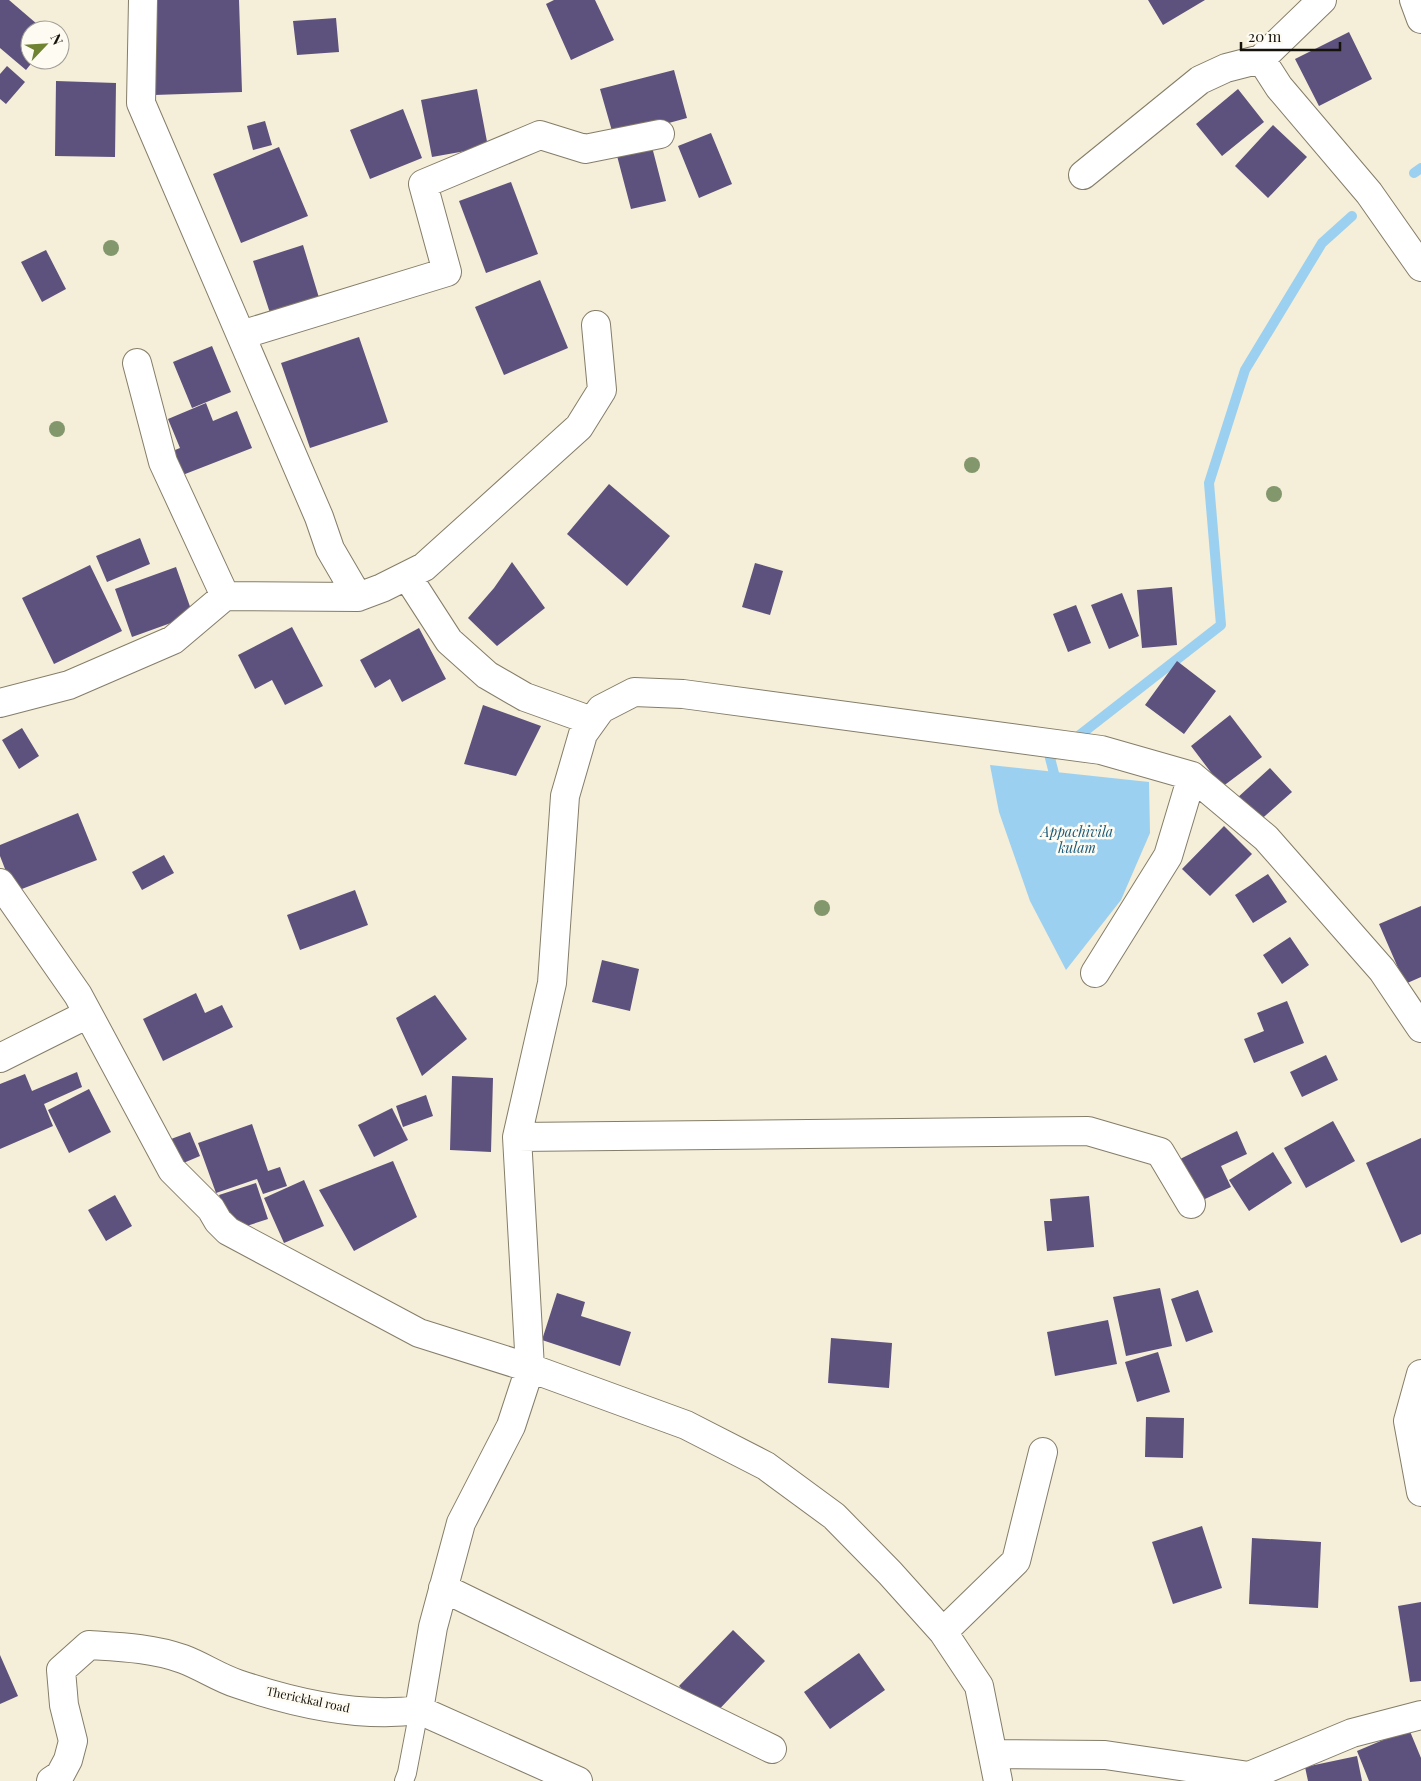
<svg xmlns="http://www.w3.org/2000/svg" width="1421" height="1781" viewBox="0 0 1421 1781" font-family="'Playfair Display',serif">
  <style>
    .water { fill: #9bd0f0 }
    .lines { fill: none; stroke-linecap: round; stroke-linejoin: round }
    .stream { stroke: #9bd0f0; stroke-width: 10 }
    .building { fill: #5d517d }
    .lane-casing { stroke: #847d69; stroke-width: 20 }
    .street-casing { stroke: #847d69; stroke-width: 30 }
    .lane { stroke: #fff; stroke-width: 18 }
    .street { stroke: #fff; stroke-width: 28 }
    .tree { fill: #83976c }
    .labels { text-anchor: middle; stroke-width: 5; stroke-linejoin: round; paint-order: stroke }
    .street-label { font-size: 12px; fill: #15120b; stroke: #fefbf2 }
    .water-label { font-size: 14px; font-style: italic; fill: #1b5a79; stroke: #fefbf2 }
  </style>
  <rect width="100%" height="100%" fill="#f5eed8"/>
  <path class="water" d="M990,765L1149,782L1150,833L1121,900L1066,970L1030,901L999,812Z"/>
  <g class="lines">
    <path class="stream" d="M1414,173L1421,168
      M1072,741L1221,625L1209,483L1245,370L1322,243L1352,216
      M1057,785L1050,758L1060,750"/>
  </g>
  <path class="building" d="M0,0H9L44,30H30V60H34L26,70L0,48Z
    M151,0H239L242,92L154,95Z
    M554,0H595L614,40L571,60L546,4Z
    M1148,0H1205L1163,25Z
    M336,18L339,52L297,55L293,21Z
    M1349,32L1372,79L1319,106L1295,59Z
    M7,66L25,82L6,104L0,99V74Z
    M674,70L687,118L614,138L600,89Z
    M56,81L116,83L115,157L55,156Z
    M477,89L488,147L432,157L421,100Z
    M1238,89L1264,122L1222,156L1196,124Z
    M403,109L422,158L370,179L350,130Z
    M265,121L272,145L253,150L247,126Z
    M1273,125L1307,157L1268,198L1235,166Z
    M711,133L732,184L699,198L678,146Z
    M651,143L666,201L631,209L616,152Z
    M279,147L308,216L241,243L213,174Z
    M511,182L538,254L486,273L459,201Z
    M303,245L320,301L271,316L253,261Z
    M46,250L66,289L42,302L21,262Z
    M540,280L568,348L504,375L475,307Z
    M359,337L388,422L310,448L281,363Z
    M212,346L231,392L192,408L173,362Z
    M206,403L213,421L237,411L252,448L180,476L170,452L180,448L168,419Z
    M609,484L670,536L627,586L567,534Z
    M140,538L150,564L107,582L96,556Z
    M512,562L545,608L497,646L468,618L494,588Z
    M755,563L783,571L770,615L742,607Z
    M90,565L122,631L54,664L22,598Z
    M176,567L193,615L132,637L115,589Z
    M1172,587L1177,645L1142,648L1137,590Z
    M1122,593L1139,636L1109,649L1091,605Z
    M1076,605L1091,643L1068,652L1053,614Z
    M292,627L323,686L285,705L272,680L255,689L238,655Z
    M419,628L446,679L402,702L390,679L375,688L360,660Z
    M1177,661L1216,691L1184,734L1145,705Z
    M483,705L541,726L516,776L464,764Z
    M1230,715L1262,757L1222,787L1191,746Z
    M22,728L39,756L19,769L2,740Z
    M1270,768L1292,792L1257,823L1236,799Z
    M78,813L97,860L14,892L0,856V845Z
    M1224,826L1252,854L1210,896L1182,869Z
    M164,855L174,873L142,890L132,872Z
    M1268,874L1287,902L1253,923L1235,895Z
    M355,890L368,925L300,950L287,915Z
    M1421,906V977L1405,984L1379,924Z
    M1290,937L1309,965L1282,984L1263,955Z
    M602,960L639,969L630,1011L592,1002Z
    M196,993L205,1013L222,1005L233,1027L163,1061L143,1019Z
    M435,995L467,1039L422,1076L396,1018Z
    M1287,1001L1304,1043L1254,1063L1244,1039L1264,1031L1257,1013Z
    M1326,1055L1338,1080L1302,1097L1290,1072Z
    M77,1072L82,1087L44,1104L53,1126L0,1149V1084L25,1074L32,1091Z
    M452,1076L493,1078L491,1152L450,1150Z
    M89,1089L111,1132L69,1153L48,1110Z
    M426,1095L433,1116L403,1127L396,1106Z
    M392,1108L408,1140L374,1157L358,1125Z
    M1333,1121L1355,1161L1306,1188L1284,1148Z
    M252,1124L268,1171L280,1167L287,1186L263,1194L257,1179L216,1193L198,1143Z
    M1237,1131L1247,1154L1221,1166L1231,1187L1194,1204L1174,1162Z
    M190,1132L200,1156L181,1164L171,1139Z
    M1421,1138V1234L1401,1243L1366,1163Z
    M1273,1152L1292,1183L1249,1211L1229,1180Z
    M393,1161L417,1217L354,1251L319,1190Z
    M304,1180L324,1226L284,1243L264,1198Z
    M256,1183L268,1219L231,1231L219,1195Z
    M115,1195L132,1226L106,1241L88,1210Z
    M1089,1196L1094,1247L1047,1251L1044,1221H1052L1050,1199Z
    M1160,1288L1172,1346L1126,1356L1113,1297Z
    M1198,1290L1213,1332L1186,1342L1171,1299Z
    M557,1293L585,1302L581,1316L631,1332L620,1366L542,1340Z
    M1108,1320L1117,1364L1055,1376L1047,1332Z
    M831,1338L892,1343L889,1388L828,1383Z
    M1158,1352L1170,1392L1137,1402L1125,1362Z
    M1146,1417L1184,1418L1183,1458L1145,1457Z
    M1202,1526L1222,1588L1173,1604L1152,1542Z
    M1252,1538L1321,1542L1318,1608L1249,1604Z
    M1421,1602V1681L1410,1682L1398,1606Z
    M733,1630L765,1661L712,1717L679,1686Z
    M859,1653L885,1690L830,1729L804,1692Z
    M0,1655L18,1696L0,1704Z
    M1409,1729L1421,1758V1781H1369L1357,1751Z
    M1357,1756L1362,1781H1308L1305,1767Z"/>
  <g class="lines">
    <g class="lane-casing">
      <path id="lane" d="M404,1781L407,1773L419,1710"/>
    </g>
    <g class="street-casing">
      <path id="street" d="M143,0L141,103L319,517L330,549L358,597L382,588L424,567L579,427L602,390L596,325
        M1414,0L1421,19
        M1261,59L1322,0
        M1083,175L1200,80L1226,68L1261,59L1279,87L1369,193L1421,267
        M241,335L447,272L423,184L540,135L585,149L660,134
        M137,363L163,462L225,596
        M407,576L449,641L487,675L525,697L592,721
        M0,703L69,685L173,640L225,596L358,597
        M0,883L78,995L172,1170L211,1209L218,1221L228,1231L419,1333L530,1368L686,1425L766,1466L834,1516L890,1573L943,1632L979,1686L998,1781
        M1095,973L1168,856L1192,776
        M0,1058L88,1014
        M517,1137L1088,1131L1160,1152L1191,1204
        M1421,1374L1408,1421L1421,1492
        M443,1588L772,1749
        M943,1632L1016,1561L1043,1452
        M419,1710L578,1781
        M993,1754L1105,1755L1249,1776L1352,1733L1421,1715
        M51,1781L60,1775L68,1760L73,1741L64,1705L61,1670L89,1645C121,1647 152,1648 183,1659C202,1666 219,1678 238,1684C294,1703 360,1718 419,1710L433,1627L461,1523L511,1426L530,1368L517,1137L552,983L565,796L583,734L601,709L634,692L683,694L1101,750L1192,776L1266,838L1382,970L1421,1028"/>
    </g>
    <use href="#lane" class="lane"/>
    <use href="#street" class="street"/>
  </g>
  <g class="tree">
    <circle cx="111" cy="248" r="8"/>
    <circle cx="57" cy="429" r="8"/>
    <circle cx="972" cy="465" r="8"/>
    <circle cx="1274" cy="494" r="8"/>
    <circle cx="822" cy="908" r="8"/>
  </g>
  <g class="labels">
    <g class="street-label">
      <text transform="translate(308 1700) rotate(12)" y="4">Therickkal road</text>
    </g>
    <g class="water-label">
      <text x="1077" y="837">Appachivila<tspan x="1077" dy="16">kulam</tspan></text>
    </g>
  </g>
  <g transform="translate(45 45) rotate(65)"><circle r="24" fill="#fefbf2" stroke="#a19e96"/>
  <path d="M0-4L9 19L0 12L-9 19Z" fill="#708333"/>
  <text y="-8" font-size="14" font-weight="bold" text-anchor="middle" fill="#15120b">N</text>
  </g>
  <path d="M1241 42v8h99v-8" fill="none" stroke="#15120b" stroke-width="2.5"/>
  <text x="1248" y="42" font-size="15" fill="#15120b" stroke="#fefbf2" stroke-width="4" paint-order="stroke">20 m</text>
</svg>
